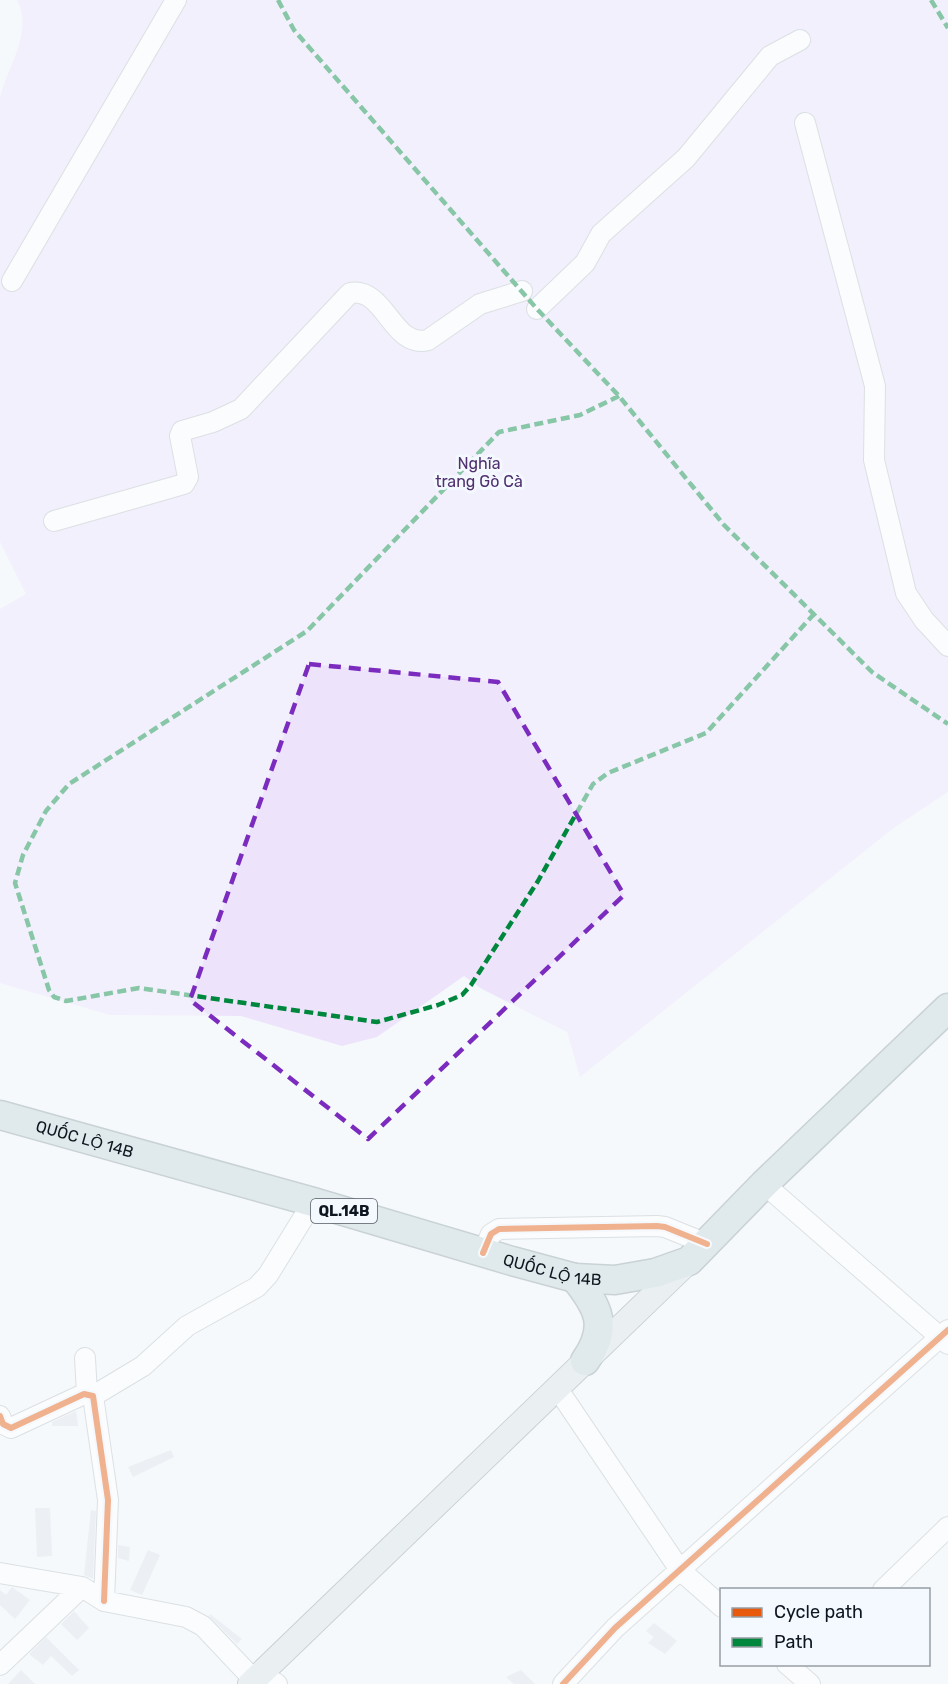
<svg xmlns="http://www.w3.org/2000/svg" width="948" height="1684" viewBox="0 0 948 1684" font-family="Rubik,sans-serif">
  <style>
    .green { fill: #ede4fc }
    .building { fill: #e0e2e9 }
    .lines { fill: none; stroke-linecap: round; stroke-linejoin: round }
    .minor-casing { stroke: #bcc2c7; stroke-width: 22 }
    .major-casing { stroke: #93a2a8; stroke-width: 26 }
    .highway-casing { stroke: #93a2a8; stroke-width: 31 }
    .minor { stroke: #fefefe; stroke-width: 20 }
    .major { stroke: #dce4e7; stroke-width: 24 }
    .highway { stroke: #c6d4d7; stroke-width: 28 }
    .quiet { stroke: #00873e; stroke-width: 4.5; stroke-dasharray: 9 4.5; stroke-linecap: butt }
    .cycleway-casing { stroke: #f3f9fe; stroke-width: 10 }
    .cycleway { stroke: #e8590c; stroke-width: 6 }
    .marked { fill: none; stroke: #7b2cbf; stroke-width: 4.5; stroke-dasharray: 12 8; stroke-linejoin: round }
    .labels { text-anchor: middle; stroke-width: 6; stroke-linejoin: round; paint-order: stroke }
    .shield { fill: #f3f9fe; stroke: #535a63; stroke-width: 1.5 }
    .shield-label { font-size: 15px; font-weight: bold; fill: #0e1620 }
    .park-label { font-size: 16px; fill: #50306f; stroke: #f3f9fe }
    .street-label { font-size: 16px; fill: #0e1620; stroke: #f3f9fe }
  </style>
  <rect width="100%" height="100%" fill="#f6f9fb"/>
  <path class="green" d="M17,0H948V792L895,827L580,1077L567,1032L482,989L464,976L377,1037L342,1046L241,1016L110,1015L0,983V609L26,594L0,542V98C7,67 34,32 17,0Z"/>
  <path class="building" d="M76,1411L78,1426H52V1422Z
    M171,1450L174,1457L133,1477L128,1467Z
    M35,1508H50L52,1556L37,1557Z
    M91,1510L96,1511L93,1579L84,1575Z
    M118,1545L130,1547L129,1561L118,1558Z
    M148,1550L160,1555L142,1595L130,1590Z
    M12,1587L30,1600L15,1619L0,1605V1590L6,1595Z
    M74,1611L89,1628L77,1640L61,1624Z
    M210,1614L242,1639L237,1644L209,1616Z
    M654,1623L677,1641L665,1654L648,1643L654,1637L646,1631Z
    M46,1637L79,1670L72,1676L51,1656L43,1665L29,1654Z
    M21,1670L35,1684H8Z
    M521,1670L535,1684H514L506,1677Z"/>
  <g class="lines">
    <g class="minor-casing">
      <path id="minor" d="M805,123L875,386L874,460L906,593L924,620L948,646
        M12,281L176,0
        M537,309L585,263L601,234L686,158L770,56L800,40
        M54,521L184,484L188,477L180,436L182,431L213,422L241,409L350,293C386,287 392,349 428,340L480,304L522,291
        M764,1184L948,1344
        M483,1253L491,1234L499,1229L657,1226L665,1227L707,1244
        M85,1358L87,1394
        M557,1388L680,1570L722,1607
        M93,1396L143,1366L187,1326L257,1287L268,1275L313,1202
        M0,1416L3,1424L11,1428L84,1394L93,1396L108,1500L104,1601
        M0,1573L82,1587L104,1601L186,1617L203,1626L254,1680
        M883,1590L948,1527
        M787,1664L810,1684
        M0,1665L82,1587
        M261,1674L277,1684
        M563,1684L615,1628L948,1330"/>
    </g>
    <g class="major-casing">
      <path id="major" d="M250,1684L687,1263"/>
    </g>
    <g class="highway-casing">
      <g id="highway">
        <path id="s1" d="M0,1115L313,1202L512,1261L575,1278L615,1280L655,1273L689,1261L764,1184L948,1008"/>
        <path d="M575,1278C599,1308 609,1327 585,1361"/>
      </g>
    </g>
    <use href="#minor" class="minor"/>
    <use href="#major" class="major"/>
    <use href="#highway" class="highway"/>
    <path class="quiet" d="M278,0L294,30L537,309L619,396L724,525L872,672L948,724
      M931,0L948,28
      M619,396L580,415L499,432L307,631L69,784L46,811L23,855L15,883L49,990L54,997L66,1001L139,988L377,1022L438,1005L462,995L471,985L538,881L593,784L608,773L706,733L814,614"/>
    <g class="cycleway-casing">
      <path id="cycleway" d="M483,1253L491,1234L499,1229L657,1226L665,1227L707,1244
        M0,1416L3,1424L11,1428L84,1394L93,1396L108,1500L104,1601
        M563,1684L615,1628L948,1330"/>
    </g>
    <use href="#cycleway" class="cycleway"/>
  </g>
  <path d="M0 0H948V1684H0ZM309,664L498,682L624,895L368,1139L190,1000Z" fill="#f6f9fb" fill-opacity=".55" fill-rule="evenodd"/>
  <path class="marked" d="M309,664L498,682L624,895L368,1139L190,1000Z"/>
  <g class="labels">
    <rect class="shield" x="311" y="1199" width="66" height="24" rx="4.5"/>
    <g class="shield-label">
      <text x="344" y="1216">QL.14B</text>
    </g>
    <g class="park-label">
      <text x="479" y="469">Nghĩa<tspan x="479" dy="18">trang Gò Cà</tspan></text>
    </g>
    <g class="street-label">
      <text dy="6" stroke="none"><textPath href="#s1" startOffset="88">QUỐC LỘ 14B</textPath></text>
      <text dy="6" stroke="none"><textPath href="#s1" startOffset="574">QUỐC LỘ 14B</textPath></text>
    </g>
  </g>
  <rect x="720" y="1588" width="210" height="78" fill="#f3f9fe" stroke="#979ea5" stroke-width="1.5"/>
  <rect x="732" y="1608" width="30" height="9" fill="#e8590c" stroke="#979ea5" stroke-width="1.5"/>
  <text x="774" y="1618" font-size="18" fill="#0e1620">Cycle path</text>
  <rect x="732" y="1638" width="30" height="9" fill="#00873e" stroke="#979ea5" stroke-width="1.5"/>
  <text x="774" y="1648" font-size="18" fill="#0e1620">Path</text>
</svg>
